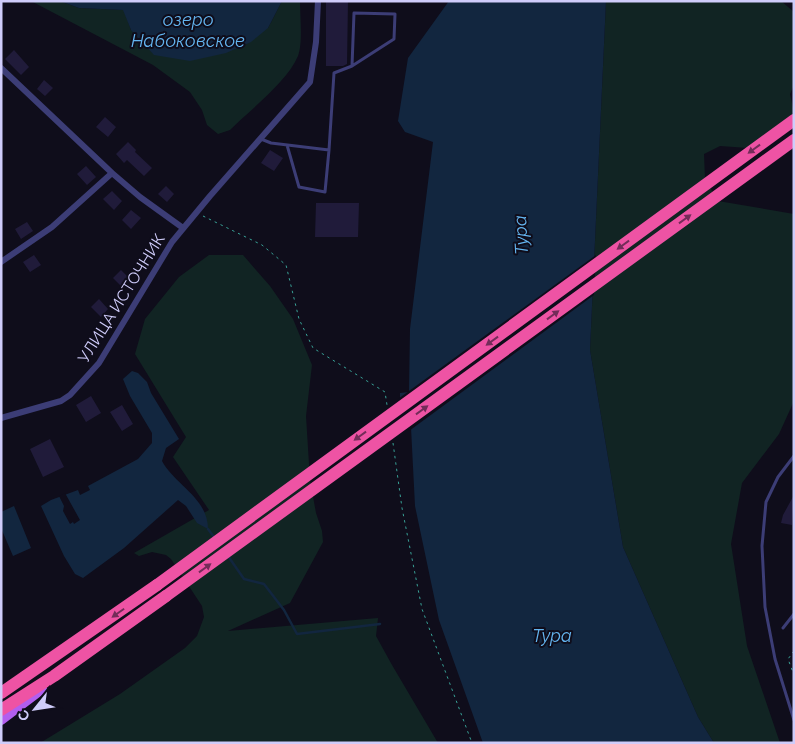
<svg xmlns="http://www.w3.org/2000/svg" width="795" height="744" viewBox="0 0 795 744" font-family="Raleway,sans-serif">
  <style>
    .green { fill: #112423 }
    .water { fill: #12263f }
    .pier { fill: #0f0d1b }
    .lines { fill: none; stroke-linecap: round; stroke-linejoin: round }
    .stream { stroke: #12263f; stroke-width: 2.5 }
    .building { fill: #201b3a }
    .path { stroke: #38a297; stroke-width: 1; stroke-dasharray: 2.5 4; stroke-linecap: butt }
    .lane { stroke: #3c3d76; stroke-width: 3 }
    .street { stroke: #3c3d76; stroke-width: 6 }
    .primary { stroke: #b25eef; stroke-width: 10 }
    .highway { stroke: #ee53a4; stroke-width: 12 }
    .highway-bridge { stroke: #ee53a4; stroke-width: 12 }
    .oneway { fill: #732c59 }
    .labels { text-anchor: middle; stroke-width: 4; stroke-linejoin: round; paint-order: stroke }
    .street-label { font-size: 16px; fill: #cfccfa; stroke: #0f0d1b }
    .water-label { font-size: 18px; font-style: italic; fill: #64b5f0; stroke: #0f0d1b }
  </style>
  <rect width="100%" height="100%" fill="#0f0d1b"/>
  <path class="green" d="M31,1H60L79,8L124,10L131,30L268,28L282,1H300C300,17 303,42 298,56C287,82 250,110 230,130L218,134L207,125L202,110L190,92L153,65Z
    M606,1H781L794,12V85L790,94L794,113L748,148L720,146L704,154L705,179L718,201L794,214V401L779,434L742,483L731,544L747,646L780,743H714L698,717L623,547L590,350Z
    M209,255H243L270,286L293,319L312,365L306,416L310,480L316,513L322,531L323,542L290,603L228,631L378,618L376,636L392,665L438,743H40L120,694L185,648L197,636L204,617L202,606L171,559L166,555L152,552L139,556L134,553L209,510L173,457L186,437L135,354L145,319L179,277Z"/>
  <path class="water" d="M60,1H282L268,28L251,42L226,53L190,61L154,55L131,30L123,10L79,8Z
    M449,1H606L590,350L623,547L698,717L714,743H483L439,620L415,506L410,408L400,409V393L409,392L410,329L433,142L405,132L398,121L408,58Z
    M132,371L138,373L147,382L151,393L179,439L166,448L162,461C175,485 208,498 208,529L197,523L186,506L178,500L124,548L83,578L75,574L64,556L41,506L51,500L78,490L80,495L90,490L88,486L138,459L152,443V433L130,396L123,379Z
    M14,506L31,548L13,556L1,528V512Z"/>
  <path class="pier" d="M596,255L594,295L409,431L407,411H400L398,409V399Z
    M65,493L80,520L74,524L73,522L70,524L63,511L64,506L59,496Z"/>
  <g class="lines">
    <path class="stream" d="M208,529L214,537
      M228,556L244,579L264,584L284,610L297,634L380,624"/>
  </g>
  <path class="building" d="M326,1H348L347,64L343,66H326Z
    M14,50L29,67L21,75L5,59Z
    M44,80L53,88L45,96L37,89Z
    M105,117L116,127L108,137L96,127Z
    M128,142L136,150L135,152L152,168L144,176L127,160L124,163L116,154Z
    M270,150L283,158L274,171L261,163Z
    M86,166L96,177L87,185L77,174Z
    M166,186L174,194L167,202L158,194Z
    M112,191L122,201L114,210L103,199Z
    M316,203H359L358,237H315Z
    M131,210L141,218L131,229L122,220Z
    M27,222L33,231L21,239L15,229Z
    M34,255L41,265L30,272L23,262Z
    M121,270L130,279L122,287L113,278Z
    M99,299L108,309L101,317L91,307Z
    M91,396L101,413L86,422L76,405Z
    M122,405L133,424L122,431L110,412Z
    M50,439L64,467L43,477L30,449Z
    M794,495L792,525L781,523L783,515Z"/>
  <g class="lines">
    <path class="path" d="M203,216L262,245L286,265L299,319L313,348L385,392L387,405
      M393,443L402,508L422,609L472,743
      M794,651L788,659L794,675"/>
    <path class="lane" d="M261,139L271,143L329,150L334,73L352,66L394,39L395,14L354,13L352,66
      M287,145L299,187L325,192L329,150
      M794,456L778,477L766,502L762,546L765,607L775,659L794,720
      M783,628L794,614"/>
    <path class="street" d="M1,68L112,173L140,197L183,228
      M1,262L52,227L112,173
      M1,418L61,401L70,395L99,363L172,242L210,196L310,82L316,42L318,1"/>
    <path class="primary" d="M1,720L42,689"/>
    <path class="highway" d="M1,693L157,585
      M1,710L54,676L166,596"/>
    <path class="highway-bridge" d="M157,585L794,120
      M166,596L794,140"/>
  </g>
  <defs><path id="oneway-solid" d="M-6-.8H1V-3.2L6.5 0L1 3.2V.8H-6Z" transform="scale(1.25)"/></defs>
  <g class="oneway">
    <use href="#oneway-solid" transform="translate(754 149) rotate(144)"/>
    <use href="#oneway-solid" transform="translate(685 219) rotate(-36)"/>
    <use href="#oneway-solid" transform="translate(623 245) rotate(144)"/>
    <use href="#oneway-solid" transform="translate(553 315) rotate(-36)"/>
    <use href="#oneway-solid" transform="translate(492 341) rotate(144)"/>
    <use href="#oneway-solid" transform="translate(422 410) rotate(-36)"/>
    <use href="#oneway-solid" transform="translate(360 436) rotate(144)"/>
    <use href="#oneway-solid" transform="translate(205 568) rotate(-36)"/>
    <use href="#oneway-solid" transform="translate(118 613) rotate(145)"/>
  </g>
  <g class="labels">
    <g class="street-label">
      <text transform="translate(121 298) rotate(-58)" y="6">УЛИЦА ИСТОЧНИК</text>
    </g>
    <g class="water-label">
      <text x="188" y="26">озеро<tspan x="188" dy="21">Набоковское</tspan></text>
      <text transform="translate(521 235) rotate(-93)" y="6">Тура</text>
      <text x="552" y="642">Тура</text>
    </g>
  </g>
  <rect width="795" height="744" fill="none" stroke="#cfccfa" stroke-width="5"/>
  <g transform="translate(35 709) rotate(240)" stroke="#0f0d1b" stroke-width="4" paint-order="stroke">
  <path d="M0-4L9 19L0 12L-9 19Z" fill="#cfccfa"/>
  <text y="-8" font-size="14" font-weight="bold" text-anchor="middle" fill="#cfccfa">С</text>
  </g>
</svg>
